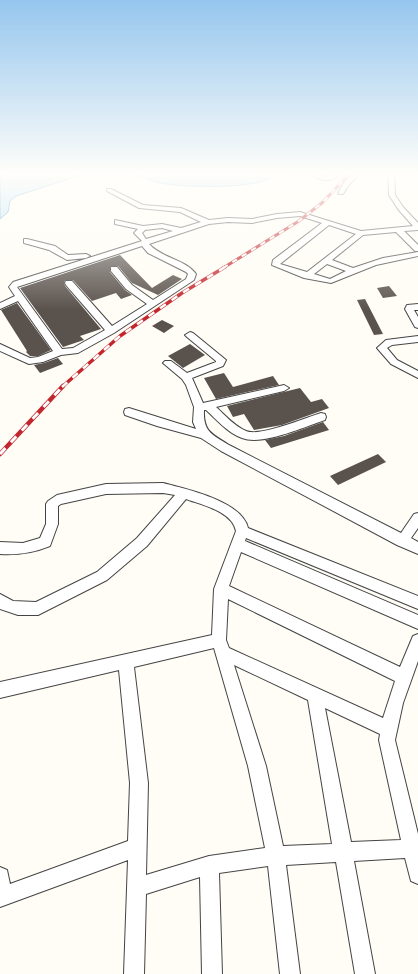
<svg xmlns="http://www.w3.org/2000/svg" width="418" height="974" viewBox="0 0 418 974" font-family="'Source Serif 4',serif">
  <style>
    .water { fill: #b9e0f7; stroke: #3f96cf }
    .building { fill: #5a524d }
    .lines { fill: none; stroke-linecap: round; stroke-linejoin: round }
    .minor-casing { stroke: #444; stroke-width: 2 }
    .minor { fill: #fff; fill-rule: evenodd }
    .rail-far2-casing { stroke: #c4262e; stroke-width: 3 }
    .rail-far1-casing { stroke: #c4262e; stroke-width: 3.5 }
    .rail-casing { stroke: #c4262e; stroke-width: 4.5 }
    .rail-far2 { stroke: #fff; stroke-width: 2; stroke-dasharray: 5.5; stroke-linecap: butt }
    .rail-far1 { stroke: #fff; stroke-width: 2.5; stroke-dasharray: 7; stroke-linecap: butt }
    .rail { stroke: #fff; stroke-width: 3; stroke-dasharray: 8; stroke-linecap: butt }
  </style>
  <rect width="100%" height="100%" fill="#fffdf5"/>
  <path class="water" d="M0,173H88L16,196L10,201L8,212L0,219Z
    M130,173H278C263,191 182,187 160,183C150,181 140,176 130,173Z"/>
  <path class="building" d="M120,255L152,288L173,275L182,279L158,295L132,283L118,266H111L110,267V272L125,290L132,295L121,299L116,293L92,301L73,280H66L64,282L65,286L101,329L80,336L84,340L63,347L20,288Z
    M389,286L397,296L383,298L377,288Z
    M365,299L383,334L374,335L357,300Z
    M17,303L51,350L38,356H30L26,352L27,351L1,310Z
    M162,320L174,326L164,333L152,326Z
    M190,344L205,355L183,368L168,356Z
    M58,358L63,364L40,373L34,365L44,363Z
    M224,373L233,387L273,376L279,385L216,399L204,378Z
    M300,388L311,402L322,399L329,408L282,425L254,430L244,414L233,417L227,406Z
    M323,422L329,430L271,448L265,440L284,436Z
    M378,454L386,462L338,485L330,476Z"/>
  <g class="lines">
    <g class="minor-casing">
      <path id="minor" d="M311,173H318L326,177L334,173H341C332,183 320,182 311,173Z
        M353,173H360L348,186L343,194H339L338,193L343,184Z
        M388,173H394L395,195L403,207L418,223V230L404,231L418,245V251H415L396,232L363,235L332,260L353,268L383,258L418,252V256L376,265L331,283L304,278L272,265L273,260L322,223L300,216L277,218L252,223L228,222L209,224L149,244C161,258 185,259 196,274L194,280L114,333L78,353L61,355L43,362L29,364L0,351V344L30,358L38,357L53,351L18,301L0,309V303L15,296L9,287L13,282L142,241L134,233L138,229L115,224V220L143,226L162,224L181,228L201,222L180,212L139,208L107,191V189H111L143,205L181,208L209,220L228,218L252,219L277,214L300,212L361,231L413,226L398,209L389,195ZM329,225L356,234L307,272L280,264ZM162,228L173,231L146,239L142,233L145,230ZM142,246L148,253L186,272L188,274L186,279L153,300L132,285L117,267H111V271L126,289L147,304L112,326L72,281H66L65,283L66,285L105,330L73,348L62,349L17,287ZM327,264L346,271L330,279L314,274Z
        M24,239H27L55,246L68,255L86,254L90,256L86,258L67,260L49,250L24,243Z
        M418,304V310H414L418,317V328L415,327L405,309L407,305Z
        M190,332L193,333L226,360L223,366L192,378L203,403L284,385L289,388L284,391L216,407C225,415 234,426 246,431C260,437 305,418 321,413L325,414L326,417L325,420C304,427 262,446 242,438C228,433 217,420 206,410H204C203,432 212,434 229,445L401,533L414,514L418,513V528L411,538L418,542V554L397,545L221,451L201,438L157,426L125,415L124,412L125,409L129,408L196,429L193,422L194,407L186,385L182,379L163,363L165,361H171L187,373L216,362V361L187,337L185,335Z
        M418,336V342L392,345L387,348L397,360L418,371V378L391,364L377,348L386,340Z
        M163,483C186,489 242,501 248,528L418,596V609L246,538L245,541L418,615V629L241,552L229,586L400,667L413,636L418,634V661L403,703L395,740L418,834V884L411,881L405,858L354,861L375,974H355L336,862L286,865L300,974H280L268,866L219,873L222,974H202L200,877L146,894L144,974H124L128,860L0,907V867L7,870L10,884L128,841L130,783L119,670L0,698V682L212,635L214,589L236,531C232,511 202,505 186,499L147,546L107,580L38,615H18L0,609V594L13,601L36,602L97,572L137,538L175,495L163,493L106,494L61,504L58,506V524L50,546C33,553 18,555 0,554V542L23,543L40,538L46,524V504L48,501L57,495L106,484ZM228,599L395,681L383,718L229,648L226,640ZM214,648L248,766L265,848L209,856L146,875L148,783L134,667ZM234,665L308,700L332,844L283,846L266,766ZM325,708L380,734L379,740L401,840L351,842Z"/>
    </g>
    <use href="#minor" class="minor"/>
    <g class="rail-far2-casing">
      <path id="rail-far2" d="M223,268L299,221L323,202L350,173"/>
    </g>
    <g class="rail-far1-casing">
      <path id="rail-far1" d="M62,387L120,336L182,293L225,267"/>
    </g>
    <g class="rail-casing">
      <path id="rail" d="M0,454L63,386"/>
    </g>
    <use href="#rail-far2" class="rail-far2"/>
    <use href="#rail-far1" class="rail-far1"/>
    <use href="#rail" class="rail"/>
  </g>
  <linearGradient id="sky" x2="0" y2="1"><stop stop-color="#95c6ee"/><stop offset="0.56" stop-color="#fffefa"/><stop offset="1" stop-color="#fffefa" stop-opacity="0"/></linearGradient>
  <rect width="418" height="310" fill="url(#sky)"/>
</svg>
